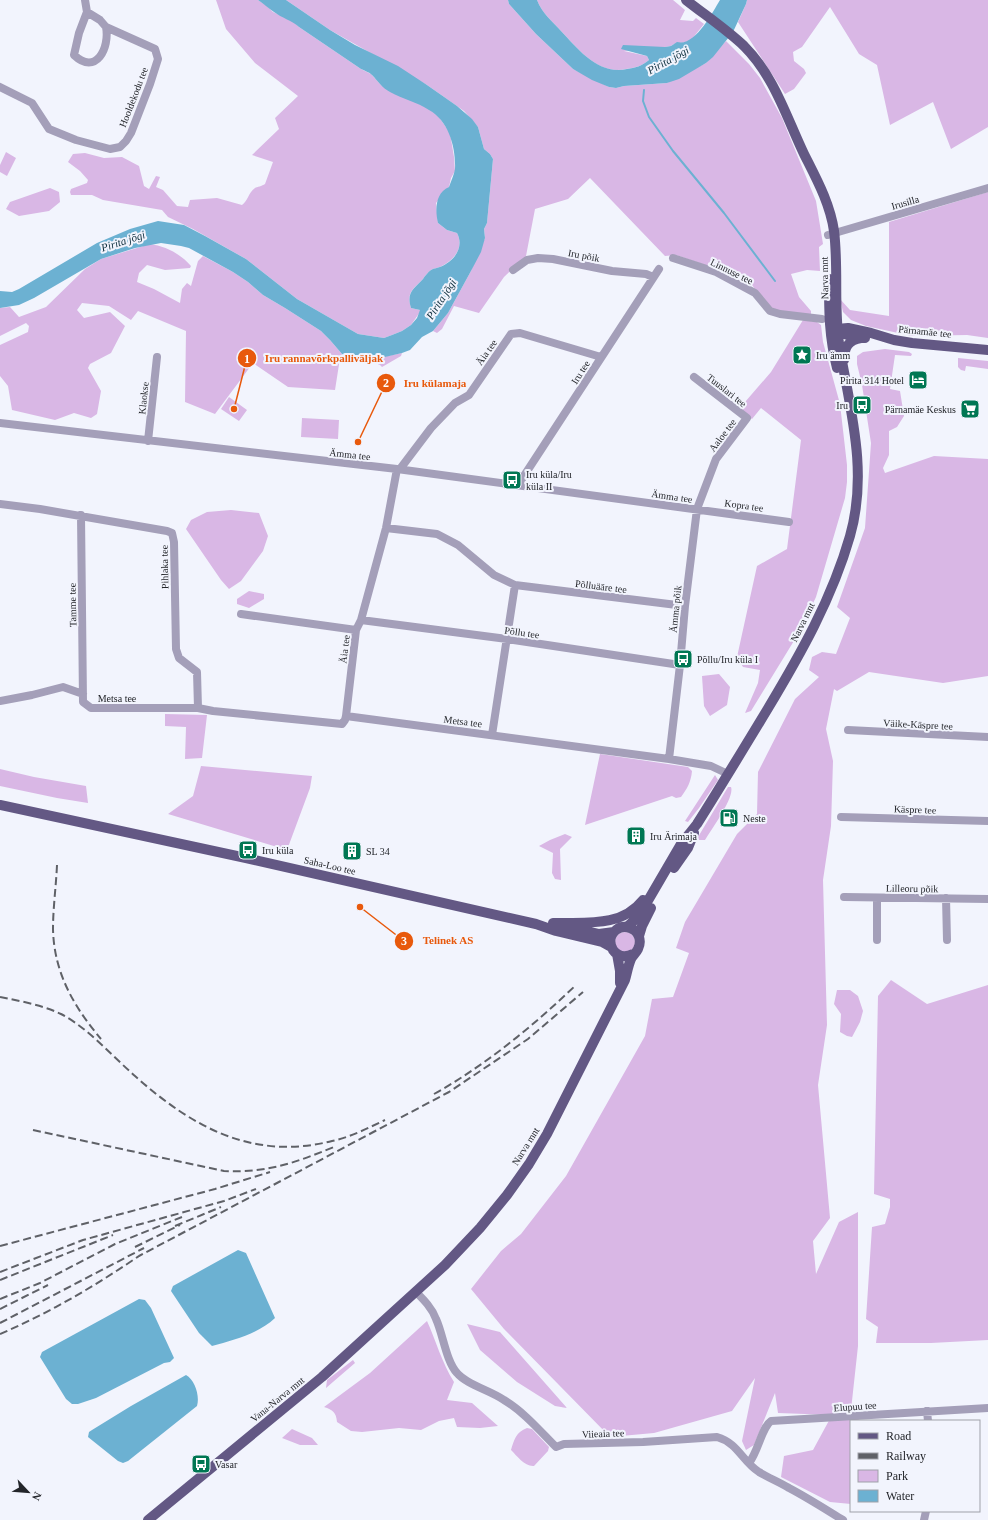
<svg xmlns="http://www.w3.org/2000/svg" width="988" height="1520" viewBox="0 0 988 1520" font-family="'Times New Roman',serif">
  <style>
    .green { fill: #d9b7e5 }
    .water { fill: #6cb1d2 }
    .lines { fill: none; stroke-linecap: round; stroke-linejoin: round }
    .stream { stroke: #6cb1d2; stroke-width: 2 }
    .minor { stroke: #a49fb9; stroke-width: 8 }
    .major { stroke: #635884; stroke-width: 10 }
    .rail { stroke: #5f6167; stroke-width: 2; stroke-dasharray: 8 4; stroke-linecap: butt }
    .labels { text-anchor: middle; stroke-width: 4; stroke-linejoin: round; paint-order: stroke }
    .street-label { font-size: 10px; fill: #23252a; stroke: #f2f4fd }
    .poi-label { font-size: 10px; fill: #23252a; stroke: #f2f4fd; text-anchor: start }
    .water-label { font-size: 11px; font-style: italic; fill: #0c2d3b; stroke: #f2f4fd }
    .leader { fill: none; stroke: #e8590c; stroke-width: 1.5 }
    .callout-dot { fill: #e8590c; stroke: #f2f4fd; stroke-width: 1.5 }
    .mark-label { font-size: 12px; text-anchor: middle; font-weight: bold; fill: #fff }
    .callout-label { font-size: 11px; text-anchor: middle; font-weight: bold; fill: #e8590c; stroke: #f2f4fd; stroke-width: 4; stroke-linejoin: round; paint-order: stroke }
  </style>
  <rect width="100%" height="100%" fill="#f2f4fd"/>
  <path class="green" d="M216,0H258L267,6L273,12L293,21L299,27L361,69L371,74L381,85L389,91L410,99L431,110L439,117L450,133L454,157L455,171L451,178L449,187L436,203L438,223L447,230L457,233C465,248 453,261 440,267C438,268 434,268 431,270C428,272 425,276 423,279C414,289 406,291 411,308L420,310V312L411,325L402,331L392,335L384,338L358,334L297,299L246,259L193,229L168,217L162,210L103,200L92,195H71L70,192L71,189L87,183L88,180L80,171L68,162L73,154L85,153L104,158L122,157L139,166L144,186L149,189L156,176L160,177L156,187L163,190L177,206L188,207L190,200L217,198L242,205C248,201 248,193 255,188C257,187 262,186 265,184L273,162L252,155L279,129L275,118L298,96L255,63L226,29Z
    M286,0H508L509,4L536,34L573,69L609,87L616,88L624,86L667,83L706,63L726,41L749,64L760,78L782,118L816,201L823,244L819,247L820,271L807,270L791,274L799,297L811,311V314L806,315L780,313L765,304L746,276L727,271L725,272L676,255L665,256L590,178L568,199L535,209L526,256L504,277L479,313L454,306L442,329L437,333L433,331L448,313L471,271L485,238L484,229L487,223L493,159L490,154L484,149L478,127L464,111L427,85L330,30Z
    M537,0H673L685,10L680,20L693,21L696,18L704,24L692,39L687,42L674,44L671,46L665,47L624,51L647,56L649,60C642,66 635,68 626,69C598,75 579,50 561,31C552,21 542,13 537,0Z
    M747,0H988V127L951,149L933,102L890,125L877,65L859,54L830,7L802,47L793,52L794,61L804,69L806,73L794,89L785,94L738,22L746,4Z
    M6,152L16,158L7,176L0,172V165Z
    M50,188L59,192L60,202L49,211L19,216L6,209L10,202Z
    M988,192V338L967,335L912,336L866,326L851,320L843,312L840,299L850,310L889,316V222Z
    M150,244C165,246 181,254 191,266L190,268L165,270L147,265L139,273L137,282L154,289L180,303L182,289L187,283L191,286L198,261L203,256L233,272L248,282L263,295L285,308L321,331L330,340L342,354L340,358L335,390L288,387L253,363L215,414L185,402L186,331L138,311L131,320L109,306L82,303L77,310L84,318L110,312L125,326L111,353L90,364L88,368L101,391L97,414L91,418L74,413L55,420L12,410L8,386L0,376V345L28,332L29,326L26,323L0,336V308L10,307L19,317L46,307L85,269L101,259Z
    M803,320L817,322L821,325L823,342L840,404L847,465V482L845,498L816,597L800,631L751,711L745,713L758,683L760,670L743,667L737,657L757,566L787,549L801,440L761,408L752,419L739,409L771,372Z
    M885,349L909,352L912,354L911,356L895,355L890,389L900,391L904,416L897,427L889,431V455L883,468L885,473L934,456L988,459V676L943,683L869,672L837,691L834,689L826,729L833,761L831,826L823,880L827,1025L818,1085L830,1218L813,1241L816,1274L839,1222L858,1212V1346L851,1410L860,1421H851V1504L830,1502L781,1477L784,1456L813,1450L832,1415L778,1413L775,1393L754,1445L746,1450L742,1441L755,1378L732,1411L654,1433L610,1437L504,1329L471,1289L501,1251L521,1234L566,1176L645,1036L652,999L673,997L689,953L676,948L685,922L737,834L757,814L758,772L795,699L819,677L809,670L812,657L822,652L836,654L850,618L837,607L865,528L871,443L862,385L857,364V356L863,352Z
    M402,353L401,356L382,367L380,365L373,362V359Z
    M958,358L988,361V369L966,366L965,371L961,370L958,367Z
    M229,397L247,410L239,421L221,409Z
    M302,418L339,420L338,439L301,437Z
    M231,510L259,513L268,536L263,551L241,581L229,589L221,580L186,529L191,520L207,512Z
    M249,591L264,594V599L249,608L237,604V599Z
    M719,674L730,687L727,705L710,716L704,706L702,676Z
    M165,714L207,715L202,758L185,759L186,727L165,726Z
    M600,754L688,767L692,771C691,782 687,789 681,797L676,798L672,796L585,825Z
    M201,766L312,776L310,788L287,850L168,814L193,796Z
    M0,769L34,777L86,786L88,803L57,798L0,786Z
    M715,775L718,780L699,808L688,822L685,821Z
    M728,787H731C735,797 711,830 705,840H699L698,837Z
    M565,834L572,837L560,849L561,880L555,879L552,873L553,853L539,846L550,840Z
    M615 942a10 10 0 1 1 20 0a10 10 0 1 1-20 0Z
    M891,980L927,1004L988,985V1340L931,1343H876L878,1327L866,1319L872,1227L885,1224L890,1207V1199L874,1194L878,996Z
    M837,990H850L858,996L863,1011L860,1022L852,1037L847,1036L840,1032L841,1014L834,1004Z
    M427,1321C436,1341 442,1363 454,1382L447,1400L472,1403L498,1426L480,1428L457,1427L454,1418L439,1421L421,1430L399,1428L362,1432L351,1431L337,1422C336,1412 333,1410 324,1407L370,1373Z
    M467,1324L500,1332L567,1408L555,1406L517,1382L480,1350Z
    M353,1360L355,1363L326,1388L327,1380Z
    M527,1428L532,1429L549,1447L548,1451L534,1466C525,1467 517,1456 511,1450C514,1440 516,1432 527,1428Z
    M292,1429L312,1438L318,1445H300L282,1438Z"/>
  <path class="water" d="M258,0H286L330,30L355,45L398,66L427,85L457,106L472,119L478,127L484,149L490,154L493,159L487,223L484,229L485,238L481,252L471,271L448,313L433,331L422,337L410,350L402,353L368,361L350,358L342,354L330,340L321,331L285,308L263,295L248,282L233,272L189,248L181,246L161,243L135,248L101,259L34,298L19,305L0,308V291L12,292L19,289L97,243L130,229L158,221L184,225L205,236L246,259L297,299L358,334L384,338L392,335L402,331L411,325L417,318L420,310L411,308C406,292 414,289 423,279C425,276 428,272 431,270C434,268 438,268 440,267C453,262 465,248 457,233L447,230L438,223C435,210 435,193 449,187C451,181 454,175 455,169C456,148 449,121 429,110C417,102 403,99 390,92C382,88 378,81 372,75C369,72 365,71 361,69L299,27C291,20 282,18 274,12C268,8 264,4 258,0Z
    M508,0H537C542,13 552,21 561,31C579,50 598,75 627,69C635,68 642,66 649,60L647,56L621,49L623,45L665,47L671,46L677,42C695,47 712,13 720,0H747L746,4L733,32L713,57L706,63L679,79L667,83L624,86L616,88L609,87L592,80L573,69L536,34L509,4Z
    M238,1250L246,1253L275,1318C258,1334 234,1340 212,1346L199,1333L171,1291L173,1286Z
    M139,1299L145,1300L151,1308L174,1358L170,1362L164,1363L96,1398L78,1404H72L66,1399L40,1357L42,1352Z
    M186,1375C195,1380 200,1396 197,1406L128,1461L123,1463L118,1461L88,1437L89,1432L92,1430L131,1406Z"/>
  <g class="lines">
    <path class="stream" d="M644,90L643,101L649,117L673,151L724,213L775,281"/>
    <path class="minor" d="M85,0L87,12L79,33L74,55C96,76 110,48 106,27
      M0,87L32,103L49,129L76,140L110,149L120,147L126,141L131,133L150,84L158,59L155,49L106,27L100,20L87,12
      M828,235L988,188
      M673,258L716,272L755,293L770,311L780,314L822,319
      M513,270L527,260L538,258L553,259L612,271L646,274L653,277
      M0,423L397,469L789,522
      M148,441L157,357
      M400,469L431,428L455,403L469,395L511,334L520,333L601,357
      M518,485L659,269
      M0,504L40,509L167,531L172,533L174,542L176,649L179,658L197,672L198,708L213,711L342,724L345,720L346,716L669,759L711,766L728,774
      M81,515L83,702L91,708H198
      M386,528L437,534L458,545L494,575L515,585L685,606
      M241,614L356,630
      M361,620L507,639L680,665
      M0,701L32,695L63,687L83,694
      M346,716L356,630L361,620L386,528L397,469
      M848,730L988,737
      M492,735L515,585
      M669,759L680,665L685,606L697,509L716,459L747,418L694,377
      M841,817L988,821
      M844,897L988,899
      M946,898L947,940
      M877,940V898
      M416,1292C424,1300 432,1308 436,1319C443,1334 446,1361 457,1373C467,1385 490,1390 504,1400C524,1412 540,1431 556,1447L564,1444L643,1442L717,1437C738,1443 742,1461 759,1472C769,1478 779,1482 789,1488C808,1498 825,1509 843,1520
      M927,1411L928,1421
      M749,1463C758,1452 762,1427 771,1421L988,1408
      M924,1520L926,1511"/>
    <path class="major" d="M829,279C829,312 829,336 837,368
      M836,328C845,336 853,337 865,338
      M837,329L848,328L871,333L894,340L912,343L988,350
      M844,360C844,348 848,340 861,338
      M0,805L246,858L536,924L556,931L602,942L611,947
      M674,868L688,848L694,833
      M553,923C585,922 621,928 643,900
      M570,927L599,934L614,932
      M627,927L639,916L681,844L697,824C721,786 744,748 767,710C800,655 832,599 850,536C868,473 851,413 840,350C833,311 839,270 834,231C830,203 816,178 804,154C786,116 774,76 744,46C726,29 705,15 686,0
      M639,936L642,926L651,908
      M617,954L620,971V983
      M148,1520L322,1377L445,1265L480,1228L507,1195L529,1164L547,1134L625,980C627,973 628,966 631,959C633,955 636,953 638,949C642,941 639,931 630,928C625,926 620,927 616,930C610,935 609,943 613,950C618,957 625,958 633,954"/>
    <path class="rail" d="M57,865C56,887 53,908 53,929C54,973 74,1007 101,1039
      M0,997C20,1001 42,1005 61,1014C88,1028 112,1056 135,1076C192,1127 253,1161 332,1141C351,1137 368,1128 385,1120
      M434,1094C486,1065 533,1026 576,985
      M33,1130L224,1171C268,1173 294,1163 334,1147
      M175,1226L221,1207
      M0,1246L215,1189L270,1172
      M135,1247L180,1225
      M0,1272L83,1240L224,1201L256,1189
      M0,1280L113,1235
      M0,1299L40,1283L115,1244L182,1217
      M0,1309L48,1285
      M0,1323L144,1248
      M0,1334C49,1313 95,1286 139,1256L449,1092L528,1039L583,992"/>
  </g>
  <defs>
    <g id="sight-square" transform="scale(1)"><rect x="-9" y="-9" width="18" height="18" rx="4" fill="#007753" stroke="#f2f4fd"/><path d="M0-6L1.8-2.2L6-1.7L2.9 1.2L3.7 5.4L0 3.3L-3.7 5.4L-2.9 1.2L-6-1.7L-1.8-2.2Z" fill="#fff"/></g>
    <g id="hotel-square" transform="scale(1)"><rect x="-9" y="-9" width="18" height="18" rx="4" fill="#007753" stroke="#f2f4fd"/><path d="M-6-4.5h1.5V1H6V5H4.5V3h-9V5H-6ZM-4 0a1.8 1.8 0 1 1 3.6 0ZM.5 0V-2.5h3Q6-2.5 6 0Z" fill="#fff"/></g>
    <g id="bus-square" transform="scale(1)"><rect x="-9" y="-9" width="18" height="18" rx="4" fill="#007753" stroke="#f2f4fd"/><path d="M-5-6H5V4H4V6H2V4H-2V6H-4V4H-5ZM-3.5-4V0h7V-4ZM-3.5 1.2v1.5H-2V1.2ZM2 1.2v1.5H3.5V1.2Z" fill="#fff"/></g>
    <g id="supermarket-square" transform="scale(1)"><rect x="-9" y="-9" width="18" height="18" rx="4" fill="#007753" stroke="#f2f4fd"/><path d="M-6-5.5h2.5l.6 2H6L4.5 2H-2.5L-4.4-4H-6ZM-1.5 3.2a1.3 1.3 0 1 0 .1 0ZM3 3.2a1.3 1.3 0 1 0 .1 0Z" fill="#fff"/></g>
    <g id="fuel-square" transform="scale(1)"><rect x="-9" y="-9" width="18" height="18" rx="4" fill="#007753" stroke="#f2f4fd"/><path d="M-5.5-6h7V0h2V4h1.3V-2.5L3-4.5l.8-.8L6-3V5H2.5V1h-1V6h-7ZM-4.2-4.7v3.2H.2V-4.7Z" fill="#fff"/></g>
    <g id="building-square" transform="scale(1)"><rect x="-9" y="-9" width="18" height="18" rx="4" fill="#007753" stroke="#f2f4fd"/><path d="M-4-6H4V6H1V3H-1V6H-4ZM-2.5-4.3h1.7v1.8h-1.7ZM.8-4.3h1.7v1.8H.8ZM-2.5-1h1.7V.8h-1.7ZM.8-1h1.7V.8H.8Z" fill="#fff"/></g>
  </defs>
  <g fill-rule="evenodd">
    <use href="#sight-square" x="802" y="355"/>
    <use href="#hotel-square" x="918" y="380"/>
    <use href="#bus-square" x="862" y="405"/>
    <use href="#supermarket-square" x="970" y="409"/>
    <use href="#bus-square" x="512" y="480"/>
    <use href="#bus-square" x="683" y="659"/>
    <use href="#fuel-square" x="729" y="818"/>
    <use href="#building-square" x="636" y="836"/>
    <use href="#bus-square" x="248" y="850"/>
    <use href="#building-square" x="352" y="851"/>
    <use href="#bus-square" x="201" y="1464"/>
  </g>
  <g class="labels">
    <g class="street-label">
      <text transform="translate(133 97) rotate(-69)" y="4">Hooldekodu tee</text>
      <text transform="translate(905 202) rotate(-16)" y="4">Irusilla</text>
      <text transform="translate(584 255) rotate(11)" y="4">Iru põik</text>
      <text transform="translate(732 271) rotate(26)" y="4">Linnuse tee</text>
      <text transform="translate(824 278) rotate(-91)" y="4">Narva mnt</text>
      <text transform="translate(925 331) rotate(6)" y="4">Pärnamäe tee</text>
      <text transform="translate(486 352) rotate(-55)" y="4">Äia tee</text>
      <text transform="translate(580 372) rotate(-58)" y="4">Iru tee</text>
      <text transform="translate(727 390) rotate(38)" y="4">Tuuslari tee</text>
      <text transform="translate(143 398) rotate(-84)" y="4">Klaokse</text>
      <text transform="translate(722 435) rotate(-53)" y="4">Aaloe tee</text>
      <text transform="translate(350 454) rotate(6)" y="4">Ämma tee</text>
      <text transform="translate(672 496) rotate(8)" y="4">Ämma tee</text>
      <text transform="translate(744 505) rotate(8)" y="4">Kopra tee</text>
      <text transform="translate(164 567) rotate(-91)" y="4">Pihlaka tee</text>
      <text transform="translate(601 586) rotate(7)" y="4">Põlluääre tee</text>
      <text transform="translate(72 605) rotate(-91)" y="4">Tamme tee</text>
      <text transform="translate(675 609) rotate(-84)" y="4">Ämma põik</text>
      <text transform="translate(802 622) rotate(-64)" y="4">Narva mnt</text>
      <text transform="translate(522 632) rotate(8)" y="4">Põllu tee</text>
      <text transform="translate(344 649) rotate(-83)" y="4">Äia tee</text>
      <text x="117" y="702">Metsa tee</text>
      <text transform="translate(463 721) rotate(7)" y="4">Metsa tee</text>
      <text transform="translate(918 724) rotate(3)" y="4">Väike-Käspre tee</text>
      <text transform="translate(915 809) rotate(2)" y="4">Käspre tee</text>
      <text transform="translate(330 865) rotate(13)" y="4">Saha-Loo tee</text>
      <text transform="translate(912 888) rotate(1)" y="4">Lilleoru põik</text>
      <text transform="translate(525 1146) rotate(-58)" y="4">Narva mnt</text>
      <text transform="translate(277 1399) rotate(-39)" y="4">Vana-Narva mnt</text>
      <text transform="translate(855 1406) rotate(-4)" y="4">Elupuu tee</text>
      <text transform="translate(603 1433) rotate(-2)" y="4">Viieaia tee</text>
    </g>
    <g class="poi-label">
      <text x="816" y="359">Iru ämm</text>
      <text x="904" y="384" text-anchor="end">Pirita 314 Hotel</text>
      <text x="848" y="409" text-anchor="end">Iru</text>
      <text x="956" y="413" text-anchor="end">Pärnamäe Keskus</text>
      <text x="526" y="478">Iru küla/Iru<tspan x="526" dy="12">küla II</tspan></text>
      <text x="697" y="663">Põllu/Iru küla I</text>
      <text x="743" y="822">Neste</text>
      <text x="650" y="840">Iru Ärimaja</text>
      <text x="262" y="854">Iru küla</text>
      <text x="366" y="855">SL 34</text>
      <text x="215" y="1468">Vasar</text>
    </g>
    <g class="water-label">
      <text transform="translate(668 60) rotate(-29)" y="4">Pirita jõgi</text>
      <text transform="translate(123 241) rotate(-18)" y="4">Pirita jõgi</text>
      <text transform="translate(441 299) rotate(-57)" y="4">Pirita jõgi</text>
    </g>
  </g>
  <path class="leader" d="M234 409L247 358M358 442L386 383M360 907L404 941"/>
  <g class="callout-dot">
    <circle cx="234" cy="409" r="4"/>
    <circle cx="358" cy="442" r="4"/>
    <circle cx="360" cy="907" r="4"/>
    <circle cx="247" cy="358" r="10"/>
    <circle cx="386" cy="383" r="10"/>
    <circle cx="404" cy="941" r="10"/>
  </g>
  <g class="mark-label">
    <text x="247" y="363">1</text>
    <text x="386" y="387">2</text>
    <text x="404" y="945">3</text>
  </g>
  <g class="callout-label">
    <text x="324" y="362">Iru rannavõrkpalliväljak</text>
    <text x="435" y="387">Iru külamaja</text>
    <text x="448" y="944">Telinek AS</text>
  </g>
  <rect x="850" y="1420" width="130" height="92" fill="#f2f4fd" stroke="#9fa1a9"/>
  <rect x="858" y="1433" width="20" height="6" fill="#635884" stroke="#9fa1a9"/>
  <text x="886" y="1440" font-size="12" fill="#23252a">Road</text>
  <rect x="858" y="1453" width="20" height="6" fill="#5f6167" stroke="#9fa1a9"/>
  <text x="886" y="1460" font-size="12" fill="#23252a">Railway</text>
  <rect x="858" y="1470" width="20" height="12" fill="#d9b7e5" stroke="#9fa1a9"/>
  <text x="886" y="1480" font-size="12" fill="#23252a">Park</text>
  <rect x="858" y="1490" width="20" height="12" fill="#6cb1d2" stroke="#9fa1a9"/>
  <text x="886" y="1500" font-size="12" fill="#23252a">Water</text>
  <g transform="translate(28 1492) rotate(116)" stroke="#f2f4fd" stroke-width="3" paint-order="stroke">
  <path d="M0-3L7 15L0 10L-7 15Z" fill="#23252a"/>
  <text y="-6" font-size="11" font-weight="bold" text-anchor="middle" fill="#23252a">N</text>
  </g>
</svg>
